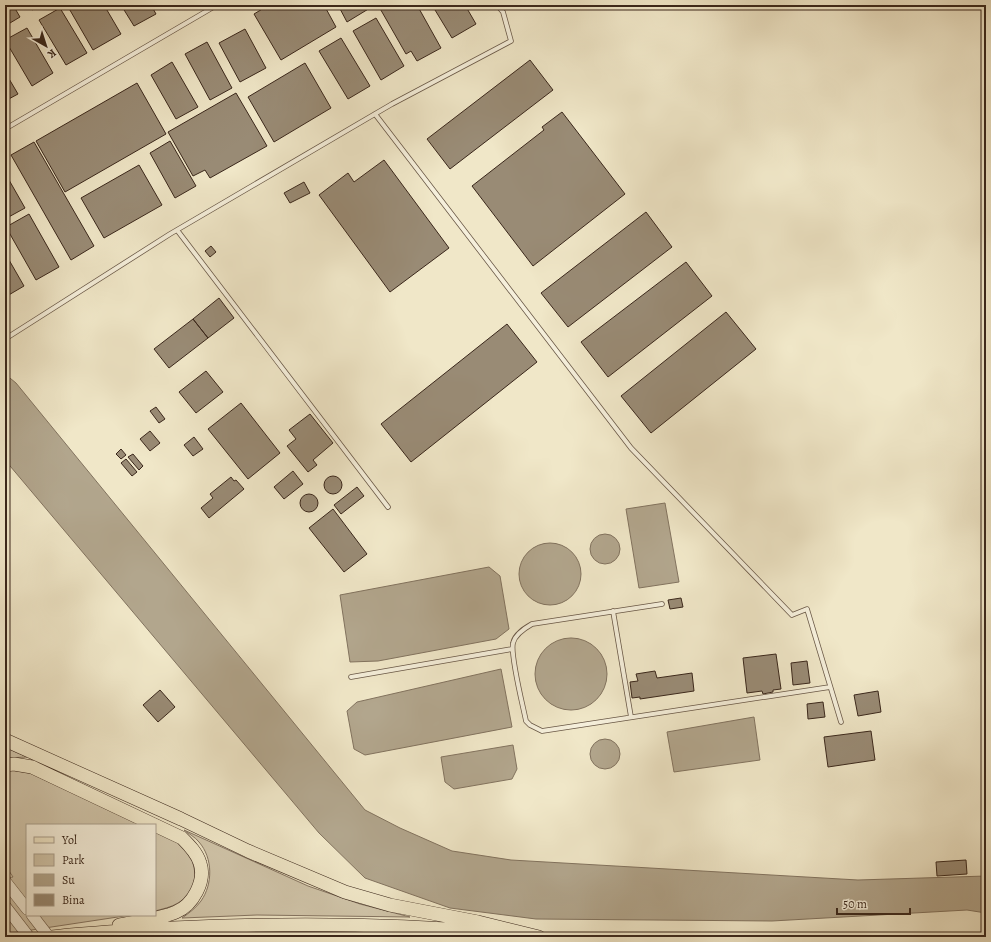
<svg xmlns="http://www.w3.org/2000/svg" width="991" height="942" viewBox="0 0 991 942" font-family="Alegreya,serif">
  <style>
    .green { fill: #d1c6ab; stroke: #867663 }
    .water { fill: #b2a68d; stroke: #82735f }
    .building { fill: #998b75; stroke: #3a271b }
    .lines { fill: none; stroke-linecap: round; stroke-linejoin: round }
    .service-casing { stroke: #685746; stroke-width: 5.5 }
    .tertiary-casing { stroke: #685746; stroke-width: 12 }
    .primary-casing { stroke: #3a271b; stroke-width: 14 }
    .service { stroke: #f5efdb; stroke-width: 4 }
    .tertiary { stroke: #f5efdb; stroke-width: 11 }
    .primary { stroke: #f0e7c8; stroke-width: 13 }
  </style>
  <rect width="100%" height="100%" fill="#f0e7c8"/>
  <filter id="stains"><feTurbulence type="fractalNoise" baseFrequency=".005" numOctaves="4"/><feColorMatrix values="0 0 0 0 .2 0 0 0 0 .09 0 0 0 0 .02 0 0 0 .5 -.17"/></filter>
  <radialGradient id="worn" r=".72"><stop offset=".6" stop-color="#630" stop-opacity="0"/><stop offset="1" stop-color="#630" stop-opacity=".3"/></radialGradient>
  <path class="green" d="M5,747L27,757L5,758Z
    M11,770L30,773L142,825H27V915H131L5,934V878L13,877L5,865V772Z
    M184,830L308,886L360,904L410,917L257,915L182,918C189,913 196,908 201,901C213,884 213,858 199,842C195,837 189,834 184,830Z
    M155,831C163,835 173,838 180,844C198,859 202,890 178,903C172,907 162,909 155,911Z"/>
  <path class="water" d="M5,374L16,383L365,810L400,828L452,851L511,860L858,880L986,876V913L967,910L772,921L536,919L450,908L365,878L319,833L5,460Z
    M665,503L679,582L639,588L626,509Z
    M590 549a15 15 0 1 1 30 0a15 15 0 1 1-30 0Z
    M519 574a31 31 0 1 1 62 0a31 31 0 1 1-62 0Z
    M489,567L500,576L509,629L496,639L378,661L350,662L340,595Z
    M535 674a36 36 0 1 1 72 0a36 36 0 1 1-72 0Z
    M501,669L512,727L365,755L354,749L347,711L357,702Z
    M754,717L760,760L674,772L667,732Z
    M590 754a15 15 0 1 1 30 0a15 15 0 1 1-30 0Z
    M513,745L517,769L512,779L454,789L445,782L441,757Z"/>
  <path class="building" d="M5,5H13L20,17L5,26Z
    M29,5H40L32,10Z
    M67,5H104L121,34L93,50Z
    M121,5H151L156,14L134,26Z
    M269,5H324L336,27L281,60L254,14Z
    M338,5H368L370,8L347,22Z
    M378,5H417L441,48L417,61L411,51L406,54Z
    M432,5H465L476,24L452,38Z
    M60,8L87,53L66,65L39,20Z
    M376,18L404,66L381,80L353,31Z
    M27,28L53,73L32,86L5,40Z
    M245,29L266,68L240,82L219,43Z
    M341,38L370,86L348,99L319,51Z
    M207,42L232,88L210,100L185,54Z
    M530,60L553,90L450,169L427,139Z
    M172,62L198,107L176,119L151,75Z
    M305,63L331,108L274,142L248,97Z
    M5,72L18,94L5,101Z
    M137,83L166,134L65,192L36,141Z
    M236,93L267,146L210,178L205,170L193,176L168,132Z
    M562,112L625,194L533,266L472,186L544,130L542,127Z
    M170,141L196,186L175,198L150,153Z
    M34,142L94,246L71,260L11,155Z
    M384,160L449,248L390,292L319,195L348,173L354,182Z
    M139,165L162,205L104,238L81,198Z
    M5,173L25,208L5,219Z
    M304,182L310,193L290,203L284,193Z
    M646,212L672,247L568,327L541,293Z
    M29,214L59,267L36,280L6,227Z
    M211,246L216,252L210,257L205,251Z
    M5,253L24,286L7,296L5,294Z
    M686,262L712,296L608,377L581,342Z
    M219,298L234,318L208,338L193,319Z
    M726,312L756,349L651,433L621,396Z
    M193,319L208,338L169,368L154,349Z
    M507,324L537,362L411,462L381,424Z
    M206,371L223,392L196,413L179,392Z
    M241,403L280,453L248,479L208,429Z
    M156,407L165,419L159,423L150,411Z
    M310,414L333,443L313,460L317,465L308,472L287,446L296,439L289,430Z
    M150,431L160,443L150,451L140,439Z
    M194,437L203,449L193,456L184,445Z
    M121,449L126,455L121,459L116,454Z
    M133,454L143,466L139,470L128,457Z
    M126,459L137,472L132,476L121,463Z
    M293,471L303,484L284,499L274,487Z
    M324 485a9 9 0 1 1 18 0a9 9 0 1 1-18 0Z
    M231,477L234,481L236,480L244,489L209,518L201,508L213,498L210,494Z
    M357,487L364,496L341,514L334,505Z
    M300 503a9 9 0 1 1 18 0a9 9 0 1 1-18 0Z
    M333,509L367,554L344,572L309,528Z
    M681,598L683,607L670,609L668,600Z
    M776,654L781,689L773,690V692L763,694L762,691L747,693L743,658Z
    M807,661L810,683L793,685L791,663Z
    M655,671L657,678L692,673L694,691L640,699V697L632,698L630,682L638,681L636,674Z
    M160,690L175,707L158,722L143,705Z
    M878,691L881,712L858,716L854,695Z
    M823,702L825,717L808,719L807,704Z
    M871,731L875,760L828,767L824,737Z
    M986,793V803H985L982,794Z
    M966,860L967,874L937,876L936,862Z"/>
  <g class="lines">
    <g class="service-casing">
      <path id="service" d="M375,114L631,448L792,615L807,609L841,722
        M5,129L217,5
        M177,230L388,507
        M5,339L170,234L392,104L511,41L503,12L497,5
        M662,604L532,624C525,628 515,634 513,643C510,655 523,706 526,721L530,725L542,731L830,687
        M613,611L631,717
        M351,677L512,649"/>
    </g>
    <g class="tertiary-casing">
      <path id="tertiary" d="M5,881L27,909
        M5,906L29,937
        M32,915L49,937"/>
    </g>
    <g class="primary-casing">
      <path id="primary" d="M5,740L181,819L248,851L345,892L390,905L478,922L539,937
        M5,765L14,764L32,767L182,838C189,845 197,853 200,863C206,881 193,905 176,912C164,918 134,922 119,925
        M52,937C92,932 132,931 173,928C281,923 388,923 496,933"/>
    </g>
    <use href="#service" class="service"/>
    <use href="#tertiary" class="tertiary"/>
    <use href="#primary" class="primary"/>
  </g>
  <rect width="991" height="942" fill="none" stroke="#f0e7c8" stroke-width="20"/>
  <rect x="6" y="6" width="979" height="930" fill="none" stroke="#3a271b" stroke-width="2"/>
  <rect x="10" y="10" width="971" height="922" fill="none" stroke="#3a271b"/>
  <rect x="26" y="824" width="130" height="92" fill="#f5efdb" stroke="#aa9f8e"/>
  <rect x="34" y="837" width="20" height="6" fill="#f0e7c8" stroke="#aa9f8e"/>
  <text x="62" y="844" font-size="12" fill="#3a271b">Yol</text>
  <rect x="34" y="854" width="20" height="12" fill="#d1c6ab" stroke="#aa9f8e"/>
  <text x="62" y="864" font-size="12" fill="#3a271b">Park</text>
  <rect x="34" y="874" width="20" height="12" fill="#b2a68d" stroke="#aa9f8e"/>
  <text x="62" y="884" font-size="12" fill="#3a271b">Su</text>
  <rect x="34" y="894" width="20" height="12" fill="#998b75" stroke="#aa9f8e"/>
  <text x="62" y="904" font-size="12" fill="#3a271b">Bina</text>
  <g transform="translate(46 46) rotate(141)" stroke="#f5efdb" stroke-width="3" paint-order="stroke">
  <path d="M0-3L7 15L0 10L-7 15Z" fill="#3a271b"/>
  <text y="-6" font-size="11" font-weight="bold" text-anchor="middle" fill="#3a271b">K</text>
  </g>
  <path d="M837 908v6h73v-6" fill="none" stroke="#3a271b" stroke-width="2"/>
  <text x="843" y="908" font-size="12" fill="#3a271b" stroke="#f5efdb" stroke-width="3" paint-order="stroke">50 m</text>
  <rect width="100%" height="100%" filter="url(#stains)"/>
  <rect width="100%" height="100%" fill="url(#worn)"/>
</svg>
